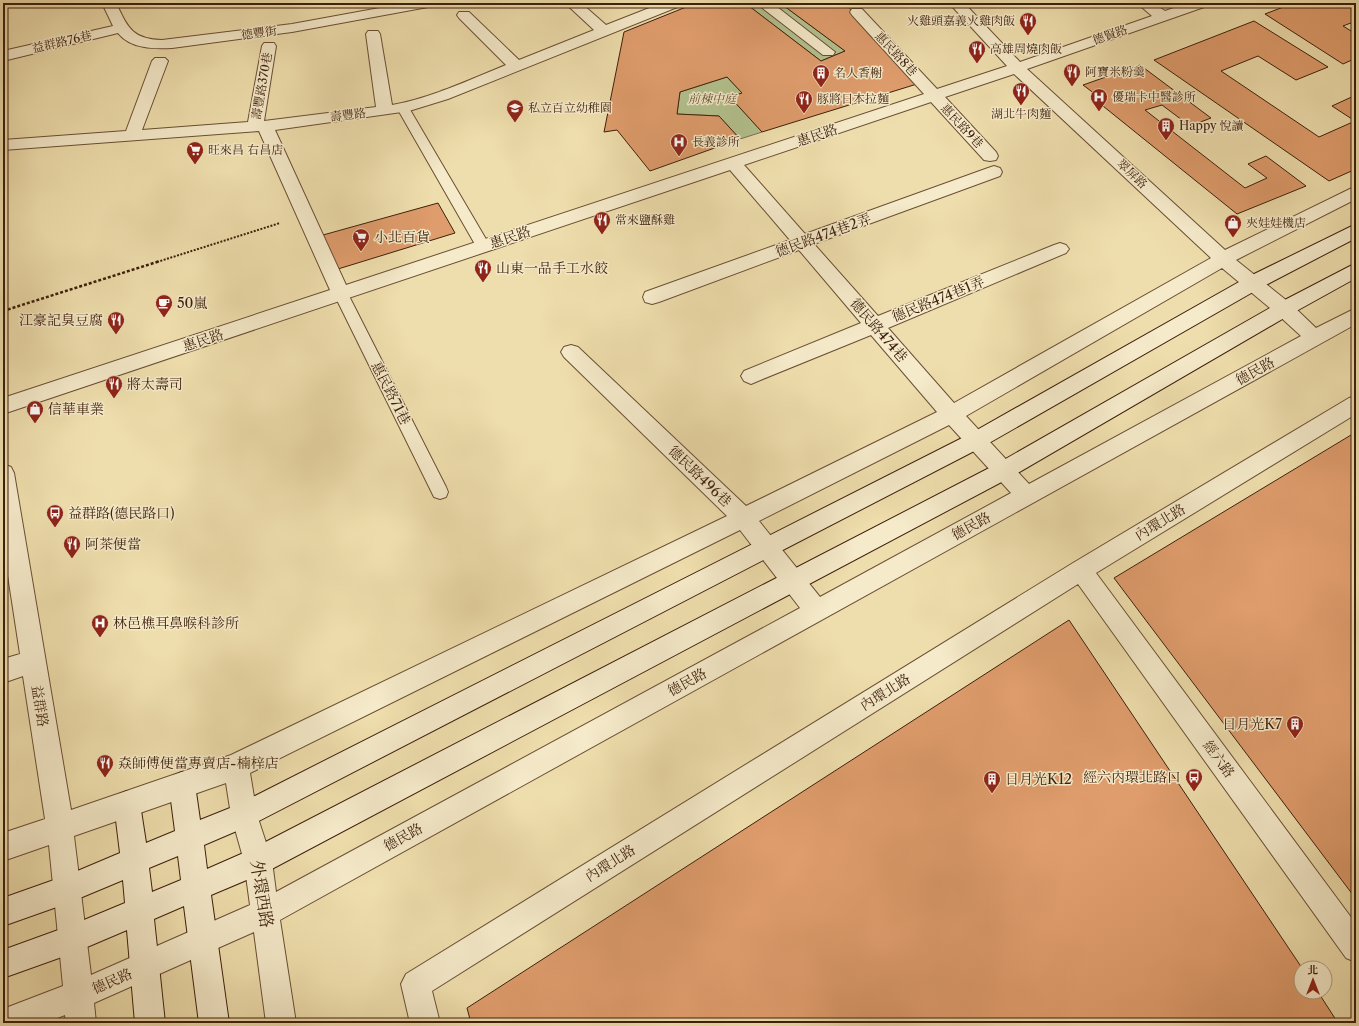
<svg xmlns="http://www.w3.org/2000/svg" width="1359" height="1026" viewBox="0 0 1359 1026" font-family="'Libre Caslon Text','Noto Serif TC',serif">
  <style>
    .green { fill: #b3c28f; stroke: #78704d }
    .building { fill: #df9c6c; stroke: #3d1f0b }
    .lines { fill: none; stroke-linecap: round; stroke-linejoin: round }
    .lane-casing { stroke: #6a4f34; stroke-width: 2 }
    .street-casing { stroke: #6a4f34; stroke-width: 2 }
    .secondary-casing { stroke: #3d1f0b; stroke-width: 2 }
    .path-far1 { stroke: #3d1f0b; stroke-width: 2; stroke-dasharray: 2 1.5; stroke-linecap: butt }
    .path { stroke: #3d1f0b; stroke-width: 2.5; stroke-dasharray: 3 2; stroke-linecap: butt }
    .lane { fill: #f5eaca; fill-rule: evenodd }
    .street { fill: #f5eaca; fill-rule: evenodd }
    .secondary { fill: #f5eaca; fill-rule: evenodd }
    .labels { text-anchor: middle; stroke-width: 3; stroke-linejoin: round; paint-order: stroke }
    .far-poi-label { font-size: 12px; fill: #3d1f0b; stroke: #f5eaca; text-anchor: start }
    .far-street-label { font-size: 12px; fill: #3d1f0b; stroke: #f5eaca }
    .far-park-label { font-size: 12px; font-style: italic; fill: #605033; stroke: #f5eaca }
    .street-label { font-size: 14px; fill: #3d1f0b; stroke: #f5eaca }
    .poi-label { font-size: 14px; fill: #3d1f0b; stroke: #f5eaca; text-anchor: start }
    .near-street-label { font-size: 17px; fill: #3d1f0b; stroke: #f5eaca }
  </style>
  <rect width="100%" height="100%" fill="#efdead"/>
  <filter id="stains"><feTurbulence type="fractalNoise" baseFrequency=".005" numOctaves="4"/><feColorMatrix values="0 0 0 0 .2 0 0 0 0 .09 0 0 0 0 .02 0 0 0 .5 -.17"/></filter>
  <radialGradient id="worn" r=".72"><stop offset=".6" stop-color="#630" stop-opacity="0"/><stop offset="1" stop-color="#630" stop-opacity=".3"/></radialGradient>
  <path class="green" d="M745,3H780L845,51L821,61Z
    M727,77L742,93L730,97L762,132L740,139L719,116L677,114L680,92Z"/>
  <path class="building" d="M696,3H745L821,61L845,51L780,3H845L917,84L762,132L730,97L742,93L727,77L680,92L677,114L719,116L740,139L650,171L617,130L604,132L624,32Z
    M1294,3H1356V21L1343,26L1356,34V58L1343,64L1265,14Z
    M1254,21L1328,67L1296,80L1258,56L1221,71L1319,137L1355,121L1332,106L1356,95V169L1329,181L1154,60Z
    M1140,65L1211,118L1190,126L1162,105L1145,110L1245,188L1267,178L1248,164L1266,156L1306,186L1237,214L1098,102L1103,100L1083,85Z
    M438,203L455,233L338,269L323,235Z
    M1356,432V899L1114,578Z
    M1069,620L1302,968L1301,992H1318L1338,1023H471L467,1008Z"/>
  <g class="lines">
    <g class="lane-casing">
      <path id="lane" d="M403,104L409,108L490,246L488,249L483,251L478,249L476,246L397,108Z
        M341,289L346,290L348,294L446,487L448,492L446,497L440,499L434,497L334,294L336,290Z"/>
    </g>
    <g class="street-casing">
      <path id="street" d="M102,3H116C128,28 132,39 162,40L292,24L407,3H435L433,6L428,7L292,32L172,48C154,49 131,49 118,33L3,61V51L113,26Z
        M565,3H581L606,25L662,3H682L680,6L448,99L409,111L275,130L346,285L924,94L852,15L850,12L852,9H862L937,89L1007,66L949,3H964L1020,62L1152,16L1137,3H1153L1165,11L1188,3H1209L1207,6L1027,69L1225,250L1356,186V199L1236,260L1291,304L1316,328L1356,308V324L280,920L296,1023H266L254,932L94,1003L96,1023H66L65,1015L45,1023H3V1009L63,986L49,845L3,861V833L45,819L23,676L3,683V659L20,654L3,543V464L11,467L14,473L71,810L231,755L727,516L564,357L561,352L564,347L571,345L578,347L746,506L937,412L871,335L758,381L751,384L744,381L741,376L744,371L861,323L799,250L659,302L652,304L645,302L643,297L645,292L790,240L730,170L3,414V398L330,290L259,131L3,150V140L126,131L152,61L155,58H165L168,61L142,130L248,122L262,46L264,43H274L276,46L264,121L376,107L366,34L368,31H378L380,34L392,105C431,98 469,80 506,65L459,18L457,15L459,12H469L519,60L594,30ZM1014,74L1211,258L954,403L888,328L1066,253L1069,249L1066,245L1060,243L1054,245L878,316L814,244L1000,176L1002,172L1000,168L994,166L988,168L805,234L744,165L931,102L984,160L990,161L996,160L998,156L996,152L945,97ZM1222,268L1277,314L1301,336L1029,484L966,416ZM949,425L1011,493L820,597L759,521ZM740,530L800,608L276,892L272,861L257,815L250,773ZM226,783L231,815L244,861L250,905L91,975L74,836Z
        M756,3H772L835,52L833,55H823Z
        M1356,396V414L1096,573L1356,924V962L1346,958L1078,584L432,991L440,1023H410L401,984L406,974L1073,563L1349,398Z"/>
    </g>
    <g class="secondary-casing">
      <path id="secondary" d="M1356,224V238L1260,288L982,447L253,824L204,845L207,869L248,851L995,465L1277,304L1356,263V278L1291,314L1011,477L268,871L211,895L229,1023H199L184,906L154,919L165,1023H135L127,930L73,953L3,978V950L72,925L125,903L123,880L68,903L3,926V898L68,875L120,853L114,804L118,795L127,791L136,795L140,804L146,843L175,831L169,785L173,776L182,772L191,776L195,785L200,820L235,806L968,435L1246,278ZM178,856L181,880L152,892L149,868Z"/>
    </g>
    <path class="path-far1" d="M157,262L280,223"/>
    <path class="path" d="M3,311L160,261"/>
    <use href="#lane" class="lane"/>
    <use href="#street" class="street"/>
    <use href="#secondary" class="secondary"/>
  </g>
  <defs>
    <g id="restaurant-pin" transform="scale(0.9)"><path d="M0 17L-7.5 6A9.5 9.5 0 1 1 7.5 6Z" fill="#8f2418" stroke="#f5eaca"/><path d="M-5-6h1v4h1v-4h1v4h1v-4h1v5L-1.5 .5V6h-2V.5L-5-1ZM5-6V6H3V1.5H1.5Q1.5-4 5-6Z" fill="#fff"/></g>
    <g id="building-pin" transform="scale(0.9)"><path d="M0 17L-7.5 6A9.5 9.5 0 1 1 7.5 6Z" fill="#8f2418" stroke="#f5eaca"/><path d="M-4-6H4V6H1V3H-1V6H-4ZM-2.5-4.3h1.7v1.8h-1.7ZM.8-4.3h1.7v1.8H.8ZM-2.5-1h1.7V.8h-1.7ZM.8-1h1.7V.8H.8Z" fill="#fff"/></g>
    <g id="hospital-pin" transform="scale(0.9)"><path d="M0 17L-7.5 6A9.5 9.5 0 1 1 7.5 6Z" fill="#8f2418" stroke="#f5eaca"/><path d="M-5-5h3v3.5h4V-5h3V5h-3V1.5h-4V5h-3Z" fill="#fff"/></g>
    <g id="school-pin" transform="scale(0.9)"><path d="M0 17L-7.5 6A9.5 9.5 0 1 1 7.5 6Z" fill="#8f2418" stroke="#f5eaca"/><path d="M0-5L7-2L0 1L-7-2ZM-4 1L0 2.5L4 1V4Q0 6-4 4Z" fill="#fff"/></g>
    <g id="supermarket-pin" transform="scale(0.9)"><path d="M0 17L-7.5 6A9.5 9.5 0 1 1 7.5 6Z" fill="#8f2418" stroke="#f5eaca"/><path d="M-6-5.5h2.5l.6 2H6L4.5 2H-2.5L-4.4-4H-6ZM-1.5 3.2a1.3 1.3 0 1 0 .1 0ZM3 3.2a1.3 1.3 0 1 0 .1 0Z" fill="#fff"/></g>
    <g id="shop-pin" transform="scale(0.9)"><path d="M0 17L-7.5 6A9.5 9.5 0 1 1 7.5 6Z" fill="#8f2418" stroke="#f5eaca"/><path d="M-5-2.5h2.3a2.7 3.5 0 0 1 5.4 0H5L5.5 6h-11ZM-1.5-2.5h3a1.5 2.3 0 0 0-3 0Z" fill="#fff"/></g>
    <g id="cafe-pin" transform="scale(0.9)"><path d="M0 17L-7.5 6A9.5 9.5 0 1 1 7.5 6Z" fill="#8f2418" stroke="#f5eaca"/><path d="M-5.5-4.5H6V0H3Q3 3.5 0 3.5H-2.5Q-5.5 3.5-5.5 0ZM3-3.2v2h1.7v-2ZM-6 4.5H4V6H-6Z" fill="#fff"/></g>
    <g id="bus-pin" transform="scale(0.9)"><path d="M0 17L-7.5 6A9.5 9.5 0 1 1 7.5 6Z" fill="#8f2418" stroke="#f5eaca"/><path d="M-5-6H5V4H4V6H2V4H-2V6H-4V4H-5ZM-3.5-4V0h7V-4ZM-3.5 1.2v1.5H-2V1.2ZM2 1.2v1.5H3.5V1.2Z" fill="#fff"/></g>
  </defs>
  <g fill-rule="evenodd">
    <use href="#restaurant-pin" x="1028" y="21"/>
    <use href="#restaurant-pin" x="977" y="49"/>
    <use href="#restaurant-pin" x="1072" y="72"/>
    <use href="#building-pin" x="821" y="73"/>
    <use href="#restaurant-pin" x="1021" y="91"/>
    <use href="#hospital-pin" x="1099" y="97"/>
    <use href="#restaurant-pin" x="804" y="99"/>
    <use href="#school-pin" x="515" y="108"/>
    <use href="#building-pin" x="1166" y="126"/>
    <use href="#hospital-pin" x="679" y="142"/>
    <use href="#supermarket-pin" x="195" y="150"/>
    <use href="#restaurant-pin" x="602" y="220"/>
    <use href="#shop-pin" x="1233" y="223"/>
    <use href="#supermarket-pin" x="361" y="237"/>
    <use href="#restaurant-pin" x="483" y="268"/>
    <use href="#cafe-pin" x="164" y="303"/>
    <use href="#restaurant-pin" x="116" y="320"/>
    <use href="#restaurant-pin" x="114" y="384"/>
    <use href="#shop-pin" x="35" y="409"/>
    <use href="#bus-pin" x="55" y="513"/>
    <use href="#restaurant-pin" x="72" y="544"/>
    <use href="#hospital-pin" x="100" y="623"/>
    <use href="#building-pin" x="1295" y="724"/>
    <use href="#restaurant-pin" x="105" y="763"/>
    <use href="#bus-pin" x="1194" y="777"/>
    <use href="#building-pin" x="992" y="779"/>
  </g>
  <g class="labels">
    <g class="far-poi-label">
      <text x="1015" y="25" text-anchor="end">火雞頭嘉義火雞肉飯</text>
      <text x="990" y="53">高雄周燒肉飯</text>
      <text x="1085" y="76">阿寶米粉羹</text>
      <text x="834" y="77">名人香榭</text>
      <text x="1112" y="101">優瑞卡中醫診所</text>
      <text x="817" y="103">豚將日本拉麵</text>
      <text x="528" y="112">私立百立幼稚園</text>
      <text x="1021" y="118" text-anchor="middle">湖北牛肉麵</text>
      <text x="1179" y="130">Happy 悅讀</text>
      <text x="692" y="146">長義診所</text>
      <text x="208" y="154">旺來昌 右昌店</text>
      <text x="615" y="224">常來鹽酥雞</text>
      <text x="1246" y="227">夾娃娃機店</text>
    </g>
    <g class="far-street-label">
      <text transform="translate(259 33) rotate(-8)" y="4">德豐街</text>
      <text transform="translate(1110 35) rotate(-19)" y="4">德賢路</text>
      <text transform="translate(62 42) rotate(-13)" y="4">益群路76巷</text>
      <text transform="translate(896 54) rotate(47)" y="4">惠民路8巷</text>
      <text transform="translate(262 86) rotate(-80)" y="4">壽豐路370巷</text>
      <text transform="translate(348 115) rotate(-7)" y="4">壽豐路</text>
      <text transform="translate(962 126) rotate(47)" y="4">惠民路9巷</text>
      <text transform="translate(1132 174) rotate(43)" y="4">翠屏路</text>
    </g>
    <g class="far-park-label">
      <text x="712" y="103">前棟中庭</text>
    </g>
    <g class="street-label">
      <text transform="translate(817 135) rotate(-18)" y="5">惠民路</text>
      <text transform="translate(823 235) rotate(-20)" y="5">德民路474巷2弄</text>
      <text transform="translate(510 237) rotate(-18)" y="5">惠民路</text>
      <text transform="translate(938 299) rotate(-22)" y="5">德民路474巷1弄</text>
      <text transform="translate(879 330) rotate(49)" y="5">德民路474巷</text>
      <text transform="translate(203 340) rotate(-18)" y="5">惠民路</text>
      <text transform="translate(1255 371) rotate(-29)" y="5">德民路</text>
      <text transform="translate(391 393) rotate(63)" y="5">惠民路71巷</text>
      <text transform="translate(700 476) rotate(44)" y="5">德民路496巷</text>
      <text transform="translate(1160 522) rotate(-31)" y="5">內環北路</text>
      <text transform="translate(971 526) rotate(-29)" y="5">德民路</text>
      <text transform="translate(687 682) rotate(-29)" y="5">德民路</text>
      <text transform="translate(885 692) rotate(-32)" y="5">內環北路</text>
      <text transform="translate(40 706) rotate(81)" y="5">益群路</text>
      <text transform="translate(1219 759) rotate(54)" y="5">經六路</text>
      <text transform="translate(403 837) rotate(-29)" y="5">德民路</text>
      <text transform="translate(610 863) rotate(-32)" y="5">內環北路</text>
      <text transform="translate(112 981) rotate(-24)" y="5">德民路</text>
    </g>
    <g class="poi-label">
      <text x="374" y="242">小北百貨</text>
      <text x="496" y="273">山東一品手工水餃</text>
      <text x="177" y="308">50嵐</text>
      <text x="103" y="325" text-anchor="end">江豪記臭豆腐</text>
      <text x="127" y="389">將太壽司</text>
      <text x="48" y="414">信華車業</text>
      <text x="68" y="518">益群路(德民路口)</text>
      <text x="85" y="549">阿茶便當</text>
      <text x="113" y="628">林邑樵耳鼻喉科診所</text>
      <text x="1282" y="729" text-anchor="end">日月光K7</text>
      <text x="118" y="768">𡘙師傅便當專賣店-楠梓店</text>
      <text x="1181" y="782" text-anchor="end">經六內環北路口</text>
      <text x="1005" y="784">日月光K12</text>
    </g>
    <g class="near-street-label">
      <text transform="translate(262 894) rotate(81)" y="6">外環西路</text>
    </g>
  </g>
  <rect width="1359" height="1026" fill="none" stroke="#efdead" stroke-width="16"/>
  <rect x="4" y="4" width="1351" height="1018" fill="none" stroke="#3d1f0b" stroke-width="2"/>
  <rect x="8" y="8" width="1343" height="1010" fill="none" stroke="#3d1f0b"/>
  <g transform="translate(1313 980)"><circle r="19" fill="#f5eaca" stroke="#ab997e"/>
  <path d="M0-3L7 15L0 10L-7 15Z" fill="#8f2418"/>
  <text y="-6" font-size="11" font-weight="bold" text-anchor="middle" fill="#3d1f0b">北</text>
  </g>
  <rect width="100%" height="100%" filter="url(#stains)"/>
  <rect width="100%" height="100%" fill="url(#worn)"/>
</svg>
